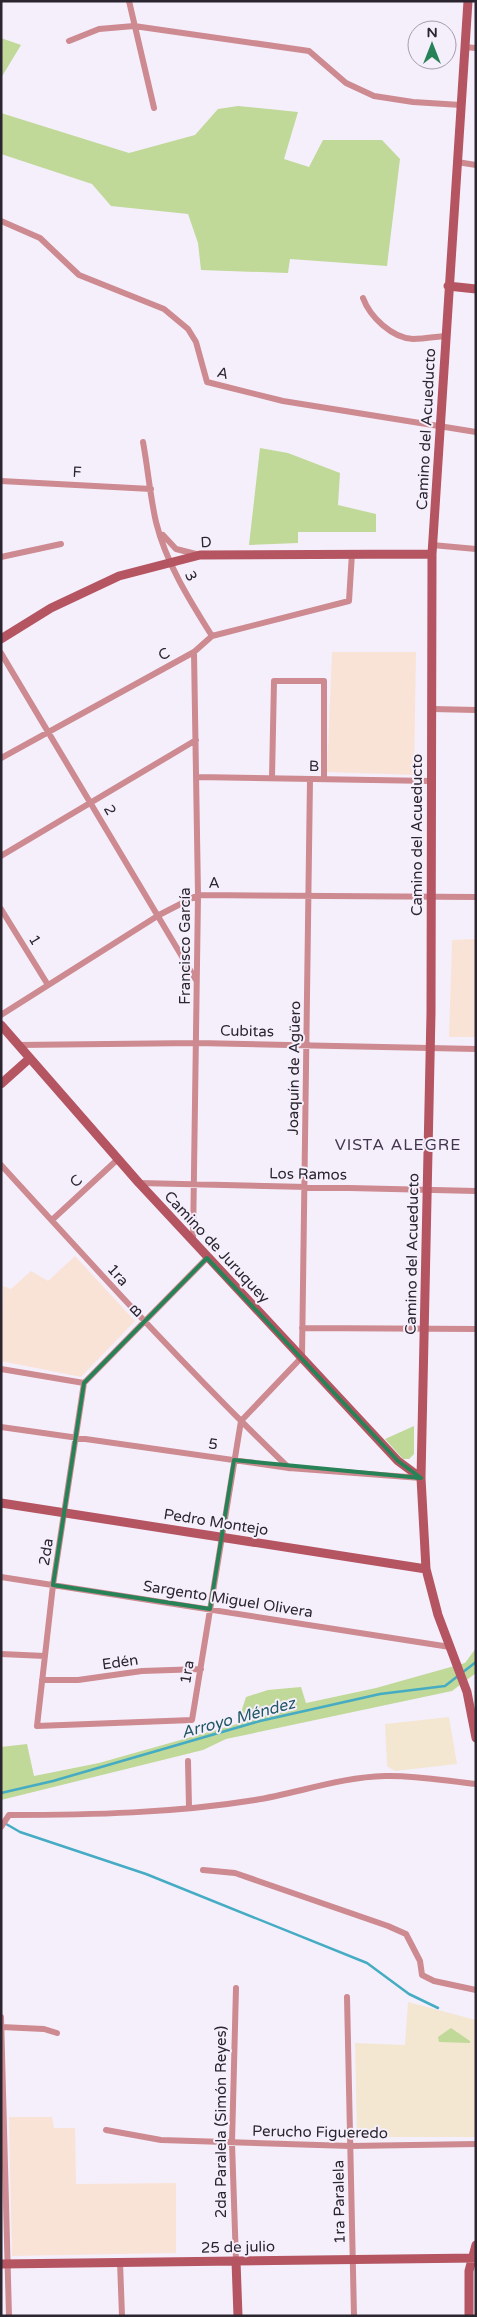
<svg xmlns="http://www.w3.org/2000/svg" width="477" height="2317" viewBox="0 0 477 2317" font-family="'Varela Round',sans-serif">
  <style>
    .education { fill: #f9e3d6 }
    .medical { fill: #f3e7d2 }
    .green { fill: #c0d898 }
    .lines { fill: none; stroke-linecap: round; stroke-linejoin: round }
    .stream { stroke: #45acc3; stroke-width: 2.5 }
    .street { stroke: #cd8a90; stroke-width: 6 }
    .secondary { stroke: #b55562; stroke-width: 9 }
    .marked { fill: none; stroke: #288257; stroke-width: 4; stroke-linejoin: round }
    .labels { text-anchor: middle; stroke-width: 4; stroke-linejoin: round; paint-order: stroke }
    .street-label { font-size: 15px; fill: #2b2530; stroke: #f5effc }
    .neighbourhood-label { font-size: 16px; letter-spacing: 1px; fill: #43364e; stroke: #f5effc }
    .water-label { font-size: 16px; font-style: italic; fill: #205865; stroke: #f5effc }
  </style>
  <rect width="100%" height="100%" fill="#f5effc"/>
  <path class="education" d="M332,652H416L414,775L327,772Z
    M476,939V1037H449L452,940Z
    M75,1256L135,1321L81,1377L1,1361L3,1286L11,1289L31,1271L48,1281Z
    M9,2117H52L54,2128H75L76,2184L176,2183V2253L12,2256Z"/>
  <path class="medical" d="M449,1717L457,1764L395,1771L387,1766L385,1724Z
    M408,2002L476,2020V2137H357L355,2043L405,2045Z"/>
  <path class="green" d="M1,38L21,45L1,78Z
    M238,106L298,112L284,159L309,167L323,140H382L400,159L387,266L290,259L288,273L201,270L198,243L188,214L111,206L92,184L1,154V113L129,153L195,135L218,109Z
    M260,448L288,453L340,473L338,505L376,514V532H298V543L249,545Z
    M414,1426V1454L409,1459H403L385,1439Z
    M476,1648V1673L452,1691L226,1739L203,1750L1,1800V1747L27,1744L34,1776L99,1763L237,1724L246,1697L268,1690L301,1687L306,1703L376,1688L465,1663Z
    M451,2028L470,2041V2043L439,2042L438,2037Z"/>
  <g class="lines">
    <path class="stream" d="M1,1793L53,1781L260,1721L380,1694L445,1686L476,1662
      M1,1821L20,1832L146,1874L367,1963L409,1994L438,2008"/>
    <path class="street" d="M129,1L154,108
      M69,41L99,29L134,26L309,51L346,83L374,96L413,102L461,105
      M464,47L476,48
      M457,162L476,165
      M1,221L40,238L79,275L164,309L188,329L196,342L207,382L283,401L476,432
      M363,298C370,317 392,338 413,339C423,339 435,337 445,336
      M143,442C148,469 150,496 156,522C166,563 190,601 212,636
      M1,481L151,489
      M163,535L176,549L196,554
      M432,545L476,549
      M1,557L61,544
      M1,653L196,980
      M432,709L476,710
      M1,758L194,652L212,636L349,601L352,553
      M197,777L431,781
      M272,778L274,681H324V779
      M1,856L196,740
      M1,909L48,985
      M1,1015L159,915L198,895L476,897
      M17,1045L197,1043L476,1049
      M1,1165C95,1268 188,1371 289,1468
      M139,1183L476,1191
      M52,1220L118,1159
      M193,1241L198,895L194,652
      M302,1328L476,1329
      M1,1369L84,1383
      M84,1383L53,1585L37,1726L192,1720L241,1421L302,1357L310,779
      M84,1383L207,1258
      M1,1427L289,1468L421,1478
      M1,1577L450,1647
      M1,1654L45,1656
      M42,1680H78L142,1671L201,1669
      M188,1761L189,1807
      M1,1827L9,1815C91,1815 175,1813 255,1800C298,1793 341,1777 385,1776C415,1775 446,1781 476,1784
      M203,1870L235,1873L388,1926L406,1934L420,1961L422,1975L434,1981L476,1990
      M236,1988L232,2143L236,2261
      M347,1997L354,2316
      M1,2017L9,2316
      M1,2027L44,2029L57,2033
      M106,2130L161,2140L350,2146L476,2144
      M120,2262L122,2316"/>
    <path class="secondary" d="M468,1L432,554L431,1013L421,1478L426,1569L438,1615L467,1692L476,1738
      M448,286L476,289
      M1,639L51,608L119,576L200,555L432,554
      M1,1025L139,1183L398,1461L421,1478
      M1,1084L30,1058
      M1,1503L426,1569
      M236,2261L238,2316
      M1,2264L476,2258
      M469,2316V2271L476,2245"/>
  </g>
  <path class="marked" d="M207,1258L398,1461L421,1478L234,1460L210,1609L53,1585L84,1383Z"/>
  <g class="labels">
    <g class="street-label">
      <text transform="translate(223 373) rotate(14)" y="5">A</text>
      <text transform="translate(426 429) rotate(-87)" y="5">Camino del Acueducto</text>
      <text transform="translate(77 472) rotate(3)" y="5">F</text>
      <text transform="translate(206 542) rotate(-4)" y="5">D</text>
      <text transform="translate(191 576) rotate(64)" y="5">3</text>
      <text transform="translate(164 654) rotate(-29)" y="5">C</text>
      <text transform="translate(314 766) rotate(1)" y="5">B</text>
      <text transform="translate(110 810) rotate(59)" y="5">2</text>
      <text transform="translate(417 835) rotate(-90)" y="5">Camino del Acueducto</text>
      <text x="214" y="888">A</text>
      <text transform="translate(35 940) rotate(59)" y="5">1</text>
      <text transform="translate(185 946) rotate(-90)" y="5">Francisco García</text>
      <text transform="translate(247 1031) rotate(1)" y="5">Cubitas</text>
      <text transform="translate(294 1068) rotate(-89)" y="5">Joaquín de Agüero</text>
      <text transform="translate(308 1174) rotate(1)" y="5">Los Ramos</text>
      <text transform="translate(76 1181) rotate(-43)" y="5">C</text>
      <text transform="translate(217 1247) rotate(47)" y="5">Camino de Juruquey</text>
      <text transform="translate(412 1254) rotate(-89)" y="5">Camino del Acueducto</text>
      <text transform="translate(118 1275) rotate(48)" y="5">1ra</text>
      <text transform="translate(136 1311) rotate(-45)" y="5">B</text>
      <text transform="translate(213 1444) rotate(8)" y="5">5</text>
      <text transform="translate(216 1522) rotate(9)" y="5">Pedro Montejo</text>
      <text transform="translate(46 1552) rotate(-81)" y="5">2da</text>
      <text transform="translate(228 1599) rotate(9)" y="5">Sargento Miguel Olivera</text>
      <text transform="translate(120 1662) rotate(-8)" y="5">Edén</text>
      <text transform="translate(187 1672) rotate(-81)" y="5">1ra</text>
      <text transform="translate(221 2122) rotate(-90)" y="5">2da Paralela (Simón Reyes)</text>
      <text transform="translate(320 2132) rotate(1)" y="5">Perucho Figueredo</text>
      <text transform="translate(339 2202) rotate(-91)" y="5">1ra Paralela</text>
      <text transform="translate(238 2247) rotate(-1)" y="5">25 de julio</text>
    </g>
    <g class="neighbourhood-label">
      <text x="398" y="1150">VISTA ALEGRE</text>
    </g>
    <g class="water-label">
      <text transform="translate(238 1717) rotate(-15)" y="6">Arroyo Méndez</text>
    </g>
  </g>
  <rect width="477" height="2317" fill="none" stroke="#2b2530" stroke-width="5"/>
  <g transform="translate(432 45)"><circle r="24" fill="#f5effc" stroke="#a49eaa"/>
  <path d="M0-4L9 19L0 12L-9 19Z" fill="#288257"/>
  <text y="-8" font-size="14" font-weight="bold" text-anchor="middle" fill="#2b2530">N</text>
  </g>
</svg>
